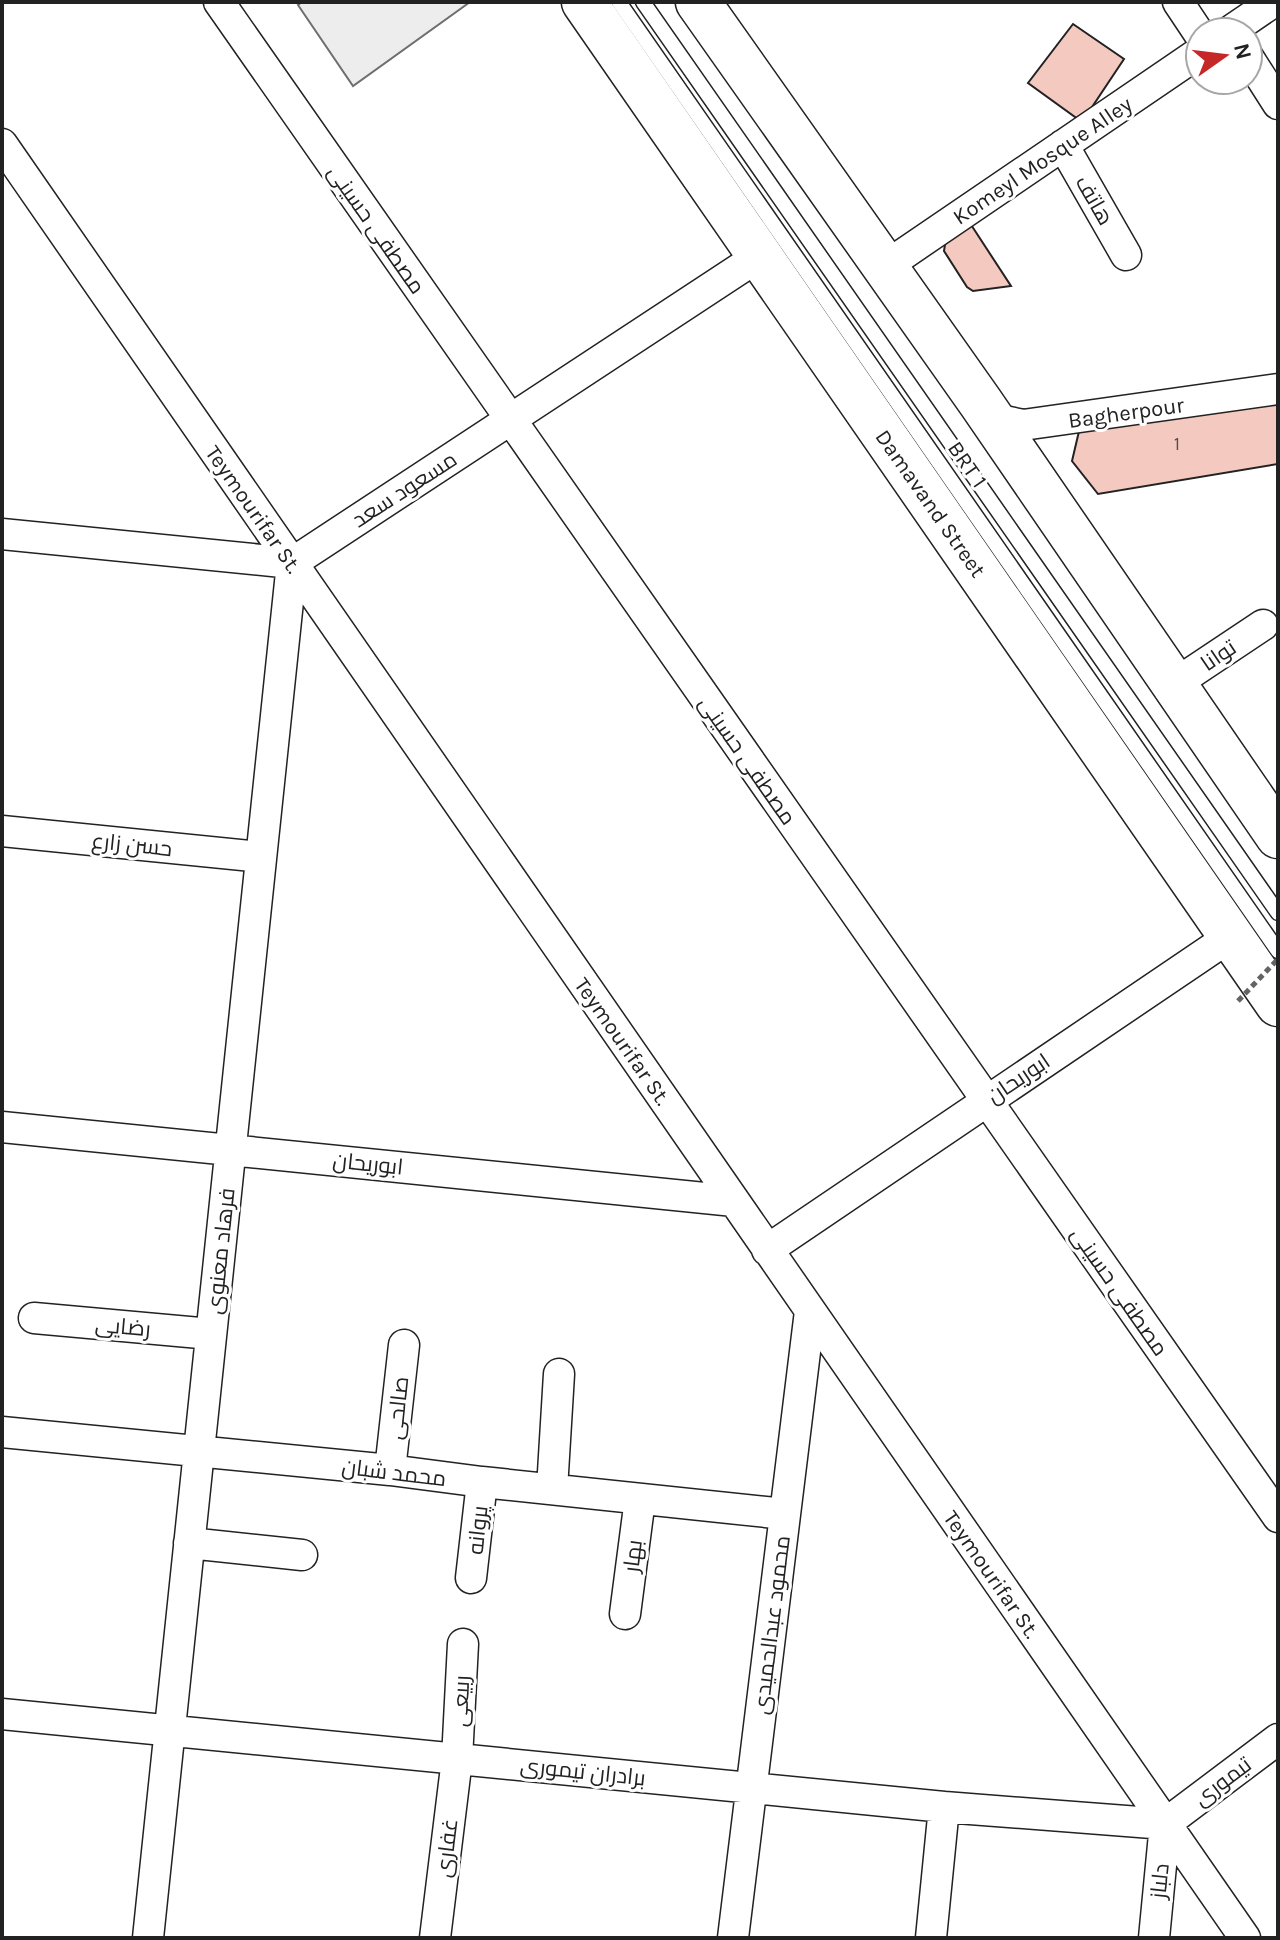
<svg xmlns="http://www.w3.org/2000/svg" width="1280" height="1940" viewBox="0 0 1280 1940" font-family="Karla,Cairo,sans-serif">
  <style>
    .parking { fill: #ededed; stroke: #6f6f6f; stroke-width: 2 }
    .building { fill: #f3c9c0; stroke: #222; stroke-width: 2 }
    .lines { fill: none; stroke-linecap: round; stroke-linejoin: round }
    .service-casing { stroke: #222; stroke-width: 17 }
    .minor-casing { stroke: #222; stroke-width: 33 }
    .primary-casing { stroke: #222; stroke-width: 47 }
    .service { stroke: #fff; stroke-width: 14 }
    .minor { stroke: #fff; stroke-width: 30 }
    .primary { stroke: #fff; stroke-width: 44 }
    .path-bridge { stroke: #646464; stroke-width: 5; stroke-dasharray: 6 4; stroke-linecap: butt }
    .labels { text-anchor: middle; stroke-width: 6; stroke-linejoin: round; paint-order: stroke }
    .number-label { font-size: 18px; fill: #564c4a }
    .street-label { font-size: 22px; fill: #222; stroke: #fff }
  </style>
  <rect width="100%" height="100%" fill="#fff"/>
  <path class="parking" d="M302,2H470L353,86L298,5Z"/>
  <path class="building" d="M1073,24L1124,59L1082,122L1028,83Z
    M966,217L1011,286L973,291L967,287L944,251L947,231Z
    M1278,398V464L1098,494L1072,461L1080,427Z"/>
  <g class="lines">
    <g class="service-casing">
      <path id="service" d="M619,2L1278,951
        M643,2L1278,913"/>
    </g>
    <g class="minor-casing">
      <path id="minor" d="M219,2L1278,1517
        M1178,2L1200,35
        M1229,32L1273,2
        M1248,57L1278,104
        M2,144L1245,1938
        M1063,145L1126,255
        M883,268L1200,52
        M987,408L1004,421L1023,425L1278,389
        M2,534L292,563L759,256
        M1173,685L1263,625
        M2,831L261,857
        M2,1127L734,1201
        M767,1250L1231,936
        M34,1318L211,1334
        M2,1432L390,1470L482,1482L785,1514
        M390,1470L404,1345
        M552,1489L559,1374
        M189,1543L302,1555
        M471,1578L482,1482
        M625,1614L640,1499
        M2,1714L944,1807L1165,1824
        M1165,1824L1278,1739
        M148,1938L292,563
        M435,1938L457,1759L463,1644
        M733,1938L810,1311
        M931,1938L944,1807
        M1154,1938L1165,1824"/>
    </g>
    <g class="primary-casing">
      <path id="primary" d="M584,2L1278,1004
        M698,2L981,403L1278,836"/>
    </g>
    <use href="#service" class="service"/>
    <use href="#minor" class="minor"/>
    <use href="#primary" class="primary"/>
    <path class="path-bridge" d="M1238,1001L1278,959"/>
  </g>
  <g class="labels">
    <g class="number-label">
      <text x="1177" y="450">1</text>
    </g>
    <g class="street-label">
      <text transform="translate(1042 160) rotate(-34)" y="8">Komeyl Mosque Alley</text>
      <text transform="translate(1095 200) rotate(60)" y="8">هاتف</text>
      <text transform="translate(377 229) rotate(55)" y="8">مصطفی حسینی</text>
      <text transform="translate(1126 412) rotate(-8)" y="8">Bagherpour</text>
      <text transform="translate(968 464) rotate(55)" y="8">BRT 1</text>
      <text transform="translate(404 489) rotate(-33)" y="8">مسعود سعد</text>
      <text transform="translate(931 503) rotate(55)" y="8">Damavand Street</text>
      <text transform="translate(254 509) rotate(55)" y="8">Teymourifar St.</text>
      <text transform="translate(1218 655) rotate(-34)" y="8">توانا</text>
      <text transform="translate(748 760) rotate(55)" y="8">مصطفی حسینی</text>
      <text transform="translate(132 844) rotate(6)" y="8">حسن زارع</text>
      <text transform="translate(623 1041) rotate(55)" y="8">Teymourifar St.</text>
      <text transform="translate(1018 1078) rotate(-34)" y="8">ابوریحان</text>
      <text transform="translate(368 1163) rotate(6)" y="8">ابوریحان</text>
      <text transform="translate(220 1251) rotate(-84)" y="8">فرهاد معنوی</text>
      <text transform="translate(1120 1291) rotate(55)" y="8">مصطفی حسینی</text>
      <text transform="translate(123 1326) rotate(5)" y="8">رضایی</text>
      <text transform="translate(397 1408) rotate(-84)" y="8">صالحی</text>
      <text transform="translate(394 1472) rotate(7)" y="8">محمد شبان</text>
      <text transform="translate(477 1530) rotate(-84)" y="8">پروانه</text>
      <text transform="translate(632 1556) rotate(-83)" y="8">بهار</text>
      <text transform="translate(992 1574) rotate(55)" y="8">Teymourifar St.</text>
      <text transform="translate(771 1625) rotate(-83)" y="8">محمود عبدالحمیدی</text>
      <text transform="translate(460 1701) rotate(-87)" y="8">ربیعی</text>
      <text transform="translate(583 1771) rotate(6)" y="8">برادران تیموری</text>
      <text transform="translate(1222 1781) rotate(-37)" y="8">تیموری</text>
      <text transform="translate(446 1848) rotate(-83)" y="8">غفاری</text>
      <text transform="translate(1159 1881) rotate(-84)" y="8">دلباز</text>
    </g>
  </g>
  <rect width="1280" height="1940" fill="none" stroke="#222222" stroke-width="8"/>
  <g transform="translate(1224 56) rotate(76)"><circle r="38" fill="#ffffff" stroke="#a7a7a7" stroke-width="2"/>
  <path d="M0-6L14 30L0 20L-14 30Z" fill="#c62828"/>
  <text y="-12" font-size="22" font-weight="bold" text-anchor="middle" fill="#222222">N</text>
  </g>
</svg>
